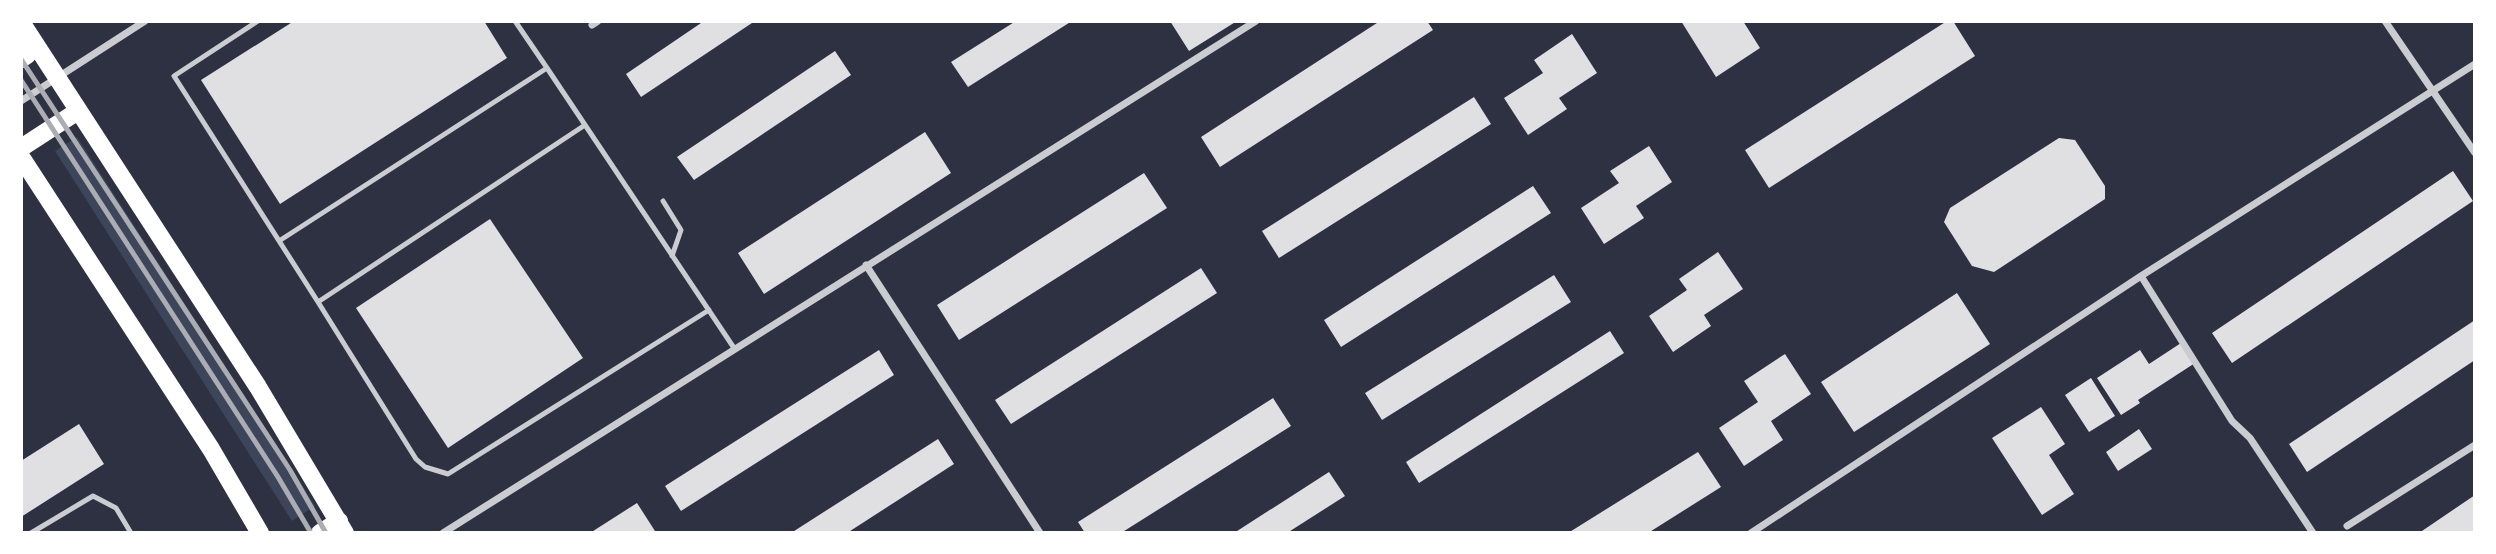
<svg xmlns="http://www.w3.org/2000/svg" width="2496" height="554" viewBox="0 0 2496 554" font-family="Mulish,sans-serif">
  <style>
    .green { fill: #3c4559 }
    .building { fill: #e0e0e3 }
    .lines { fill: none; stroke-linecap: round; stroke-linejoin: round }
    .service { stroke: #caccd0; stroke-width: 5 }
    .minor { stroke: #caccd0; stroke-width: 7 }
    .primary { stroke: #fff; stroke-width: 18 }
    .rail { stroke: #abadb3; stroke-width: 5 }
  </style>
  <rect width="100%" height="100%" fill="#2d3142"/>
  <path class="green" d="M77,137L315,506L292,521L55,151Z"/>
  <path class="building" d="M294,21H484L507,58L280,204L201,80Z
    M704,21H755L641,97L626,74Z
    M1016,21H1072L968,87L951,62Z
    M1170,21H1237L1189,51Z
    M1380,21H1427L1433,30L1220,167L1201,137Z
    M1681,21H1743L1760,48L1716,77Z
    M1947,21H1953L1975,56L1769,188L1745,150Z
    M1572,34L1597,73L1559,98L1567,109L1528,135L1504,98L1543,73L1534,60Z
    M835,51L851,75L694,180L677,157Z
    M1474,97L1491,124L1279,258L1262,231Z
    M925,132L951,173L764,294L738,253Z
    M2059,138L2075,140L2105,186V199L1994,272L1972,266L1944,222L1950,208Z
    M1649,146L1672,182L1636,206L1644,218L1604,244L1581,208L1619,183L1610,171Z
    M2453,171L2473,201L2232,363L2212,333Z
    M1144,173L1167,208L959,340L937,305Z
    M1533,186L1551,213L1341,347L1324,320Z
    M490,219L583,358L448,448L356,308Z
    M1718,252L1743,289L1704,315L1711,326L1673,352L1649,316L1687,290L1679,279Z
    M1201,268L1217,293L1011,424L995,400Z
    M1554,275L1571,302L1382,420L1365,393Z
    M1957,293L1990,344L1854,432L1821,382Z
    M2475,320V360L2307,472L2289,444Z
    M1610,331L1624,353L1419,483L1406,462Z
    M2181,343L2195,363L2138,400L2140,403L2121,415L2097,378L2140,350L2149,364Z
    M879,350L894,375L681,511L665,486Z
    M1785,354L1811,394L1771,421L1783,440L1744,466L1719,428L1758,402L1744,381Z
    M2091,378L2115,416L2089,432L2065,395Z
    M1273,398L1291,426L1121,533H1085L1078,522Z
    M2041,407L2065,444L2049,455L2074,494L2042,515L1992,438Z
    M79,424L104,464L21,517V461Z
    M2139,429L2152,449L2118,471L2106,452Z
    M938,439L954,464L847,533H791Z
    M1698,452L1721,487L1648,533H1568Z
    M1329,472L1345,496L1287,533H1234Z
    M2475,495V533H2419Z
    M637,503L655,531L651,533H590Z"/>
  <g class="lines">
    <path class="service" d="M258,21L174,76L318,302L585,125
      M515,21L547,68
      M663,201L681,230L672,256
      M279,241L547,68L734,348
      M318,302L416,459L425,467L448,474L709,310
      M31,533L93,496L116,508L131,533"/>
    <path class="minor" d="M2385,21L2475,153
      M592,25L598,21
      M21,101L145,21
      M866,265L1040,533
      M2141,276L2232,421L2250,438L2313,533
      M2347,526L2475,445
      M443,533L1256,21
      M1751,533L2141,276L2475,64"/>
    <path class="primary" d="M21,22L258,387L345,533
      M21,59L27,55L33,40
      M21,148L78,111
      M21,157L211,449L260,533
      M320,533L339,521"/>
    <path class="rail" d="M21,59L290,470L326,533
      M21,80L278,477L311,533"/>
  </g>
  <rect width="2496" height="554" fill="none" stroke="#ffffff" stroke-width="46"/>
</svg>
